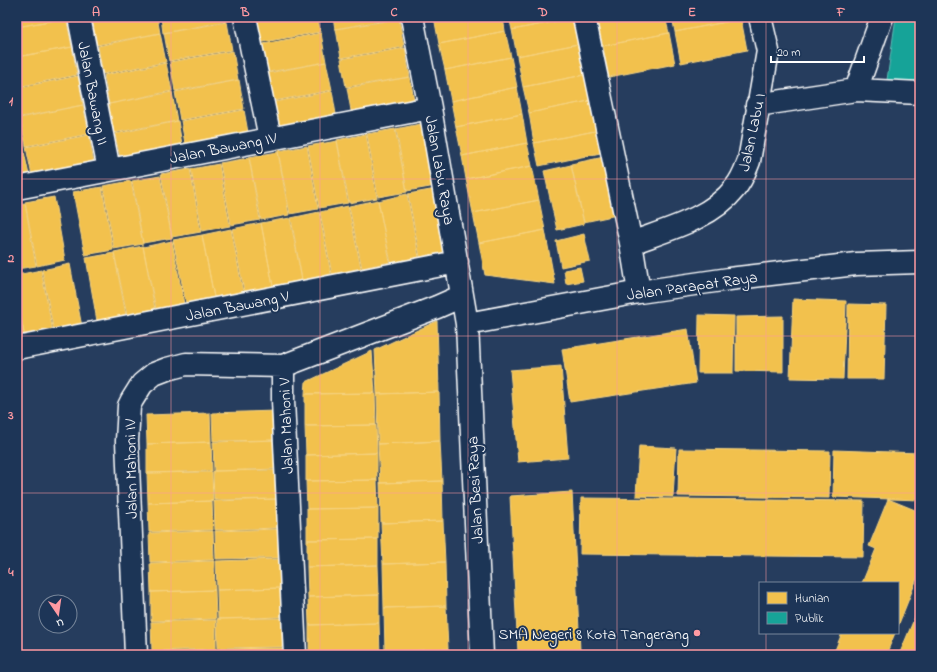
<svg xmlns="http://www.w3.org/2000/svg" width="937" height="672" viewBox="0 0 937 672" font-family="'Indie Flower',sans-serif">
  <style>
    .homes { fill: #f2c14e; stroke: #f6d483 }
    .public { fill: #17a398; stroke: #5dbfb7 }
    .lines { fill: none; stroke-linecap: round; stroke-linejoin: round }
    .street-casing { stroke: #fff; stroke-width: 25 }
    .street { stroke: #1d3557; stroke-width: 22 }
    .grid { fill: none; stroke: #ff9aa2; stroke-width: 1; stroke-opacity: 0.55 }
    .poi-dot { fill: #ff9aa2; stroke: #1d3557; stroke-width: 1.5 }
    .labels { text-anchor: middle; stroke-width: 4; stroke-linejoin: round; paint-order: stroke }
    .street-label { font-size: 16px; fill: #fff; stroke: #1d3557 }
    .poi-label { font-size: 16px; fill: #fff; stroke: #1d3557; text-anchor: end }
    .neatline { fill: none; stroke: #ff9aa2; stroke-width: 1.5 }
    .grid-label { font-size: 13px; text-anchor: middle; font-weight: bold; fill: #ff9aa2 }
  </style>
  <rect width="100%" height="100%" fill="#263d5e"/>
  <filter id="ink" filterUnits="userSpaceOnUse"><feTurbulence type="fractalNoise" baseFrequency=".025" numOctaves="2"/><feDisplacementMap in="SourceGraphic" scale="8" xChannelSelector="R" yChannelSelector="G"/><feConvolveMatrix kernelMatrix="1 2 1 2 8 2 1 2 1" color-interpolation-filters="sRGB"/></filter>
  <g filter="url(#ink)">
    <path class="homes" d="M17,17H66V18L17,27Z
      M92,17H157L160,33L97,45Z
      M161,17H226L227,21L163,33Z
      M253,17H318L320,32L258,43Z
      M333,17H398V18L335,29Z
      M434,17H503L505,31L439,44Z
      M509,17H578L512,30Z
      M578,17L583,43L517,56L512,30Z
      M597,17H616L597,21Z
      M616,17H665L669,33L603,46L597,21Z
      M672,17H741V19L675,32Z
      M66,18L72,47L17,57V27Z
      M399,19L404,47L341,58L336,29Z
      M741,19L747,50L681,63L675,32Z
      M227,22L232,50L169,61L164,33Z
      M505,31L511,57L445,70L439,44Z
      M160,33L166,62L103,74L98,46Z
      M321,33L326,62L263,73L258,45Z
      M669,33L675,64L609,77L603,46Z
      M583,43L589,74L523,87L517,56Z
      M72,47L77,75L17,87V57Z
      M405,48L410,77L346,87L341,59Z
      M233,51L238,80L175,91L170,62Z
      M511,57L517,87L451,101L445,70Z
      M326,62L332,90L269,102L263,74Z
      M166,63L172,91L109,104L104,75Z
      M589,74L594,100L529,113L523,87Z
      M78,76L83,105L21,117L17,98V88Z
      M410,77L415,106L352,116L347,88Z
      M239,80L244,109L180,120L175,92Z
      M517,87L522,114L456,127L451,101Z
      M332,91L337,120L274,132L269,103Z
      M172,92L177,121L114,133L109,104Z
      M594,100L600,130L534,143L529,113Z
      M83,105L89,134L26,146L20,118Z
      M244,110L249,138L186,149L181,121Z
      M522,114L527,143L462,156L456,127Z
      M17,117L23,146L17,147Z
      M178,121L183,150L121,162L115,134Z
      M425,123L436,186L407,191L396,129Z
      M395,129L407,192L378,197L367,134Z
      M600,130L605,152L539,166L534,143Z
      M366,134L377,198L349,203L337,140Z
      M89,135L94,163L32,176L26,147Z
      M337,141L348,203L319,208L308,146Z
      M527,143L532,166L466,179L462,156Z
      M307,146L318,209L290,214L278,151Z
      M23,147L29,175L17,177V148Z
      M278,152L289,215L261,220L249,157Z
      M604,157L617,215L584,222L571,164Z
      M249,158L260,220L231,225L220,163Z
      M219,164L230,226L202,231L191,169Z
      M571,165L584,224L557,230L544,171Z
      M532,166L539,200L473,213L466,179Z
      M190,169L201,232L172,237L161,174Z
      M160,176L172,238L143,243L132,181Z
      M131,181L143,244L114,249L103,186Z
      M102,187L113,250L85,255L73,192Z
      M436,189L448,251L420,257L408,194Z
      M407,194L419,257L391,263L378,201Z
      M54,197L65,260L37,266L25,202Z
      M378,200L390,262L362,268L349,206Z
      M539,200L545,230L479,243L473,213Z
      M25,204L36,266L17,269V205Z
      M348,206L361,268L332,274L320,212Z
      M319,212L331,274L302,280L291,218Z
      M290,218L302,280L273,286L261,223Z
      M261,223L273,286L244,291L232,229Z
      M231,229L243,292L214,297L202,235Z
      M545,230L555,284L485,275L479,243Z
      M584,234L590,261L561,267L556,241Z
      M202,235L214,297L186,303L173,240Z
      M172,241L184,304L156,309L143,247Z
      M143,246L155,309L127,315L114,252Z
      M114,253L126,315L97,321L86,258Z
      M70,264L82,327L54,332L42,270Z
      M580,267L583,281L566,284L564,270Z
      M41,270L53,332L25,338L17,298V275Z
      M793,299L846,301L843,379L790,378Z
      M17,300L25,338L17,340Z
      M848,304L886,305L884,379H847Z
      M699,315L734,316L733,373H698Z
      M783,316V372L736,371V317Z
      M437,321L439,392L377,394L375,350Z
      M688,329L696,383L570,402L562,349Z
      M372,351L375,393L305,394L306,382Z
      M561,366L568,458L518,462L510,370Z
      M439,392L440,441L378,444L377,394Z
      M375,393L376,425L305,426V394Z
      M276,411L277,440L213,441L212,413Z
      M210,413L211,442L147,444L146,415Z
      M376,425L377,453L306,455L305,426Z
      M277,440V469L214,471L213,442Z
      M440,441L442,481L380,483L378,444Z
      M211,442L212,471L147,473V444Z
      M639,446L676,448L673,497L636,496Z
      M679,449L830,451L829,498L678,496Z
      M834,450L920,453V500L833,497Z
      M377,453V480L306,481V455Z
      M278,470V499L214,500L213,471Z
      M212,472L213,501L148,503L147,473Z
      M377,480L378,508L307,509L306,481Z
      M442,481L443,521L381,523L380,483Z
      M572,492L580,650L518,653L510,496Z
      M581,498L864,501L863,557L580,554Z
      M278,499L279,528L215,530L214,501Z
      M888,499L920,512V571L898,626V583H862L876,549L869,546Z
      M212,501L213,530L149,532L148,503Z
      M378,508V539L307,540V509Z
      M443,521L445,562L383,564L381,523Z
      M279,529L280,558L216,559L215,531Z
      M213,531L214,560L150,562L149,533Z
      M378,539V565L307,567V540Z
      M280,559V588L217,590L216,561Z
      M214,561L215,590L151,592L150,563Z
      M445,562L446,606L384,608L383,564Z
      M378,565L379,595L308,597L307,567Z
      M281,588V617L218,619L217,590Z
      M215,590L216,619L151,621V592Z
      M379,595V623L309,625L308,597Z
      M920,605V655H899Z
      M446,606L448,649L385,652L384,608Z
      M282,618V647L218,648L217,619Z
      M216,620V649L152,651L151,622Z
      M379,623L380,655H309V625Z
      M842,633H895L886,655H833Z
      M282,648V655H218V649Z
      M448,649V655H386L385,652Z
      M216,650V655H152V652Z"/>
    <path class="public" d="M896,17H920V85L887,80Z"/>
    <g class="lines">
      <g class="street-casing">
        <path id="street" d="M79,17L109,170
          M245,17L270,138
          M412,17L430,108L467,324L482,655
          M584,17L631,243L639,292
          M856,90L882,17
          M757,105L856,90L920,93
          M17,188L430,108
          M631,243C666,230 711,219 735,188C742,180 745,171 749,161L768,51L760,17
          M467,324L639,292L729,279L856,264L920,262
          M17,348L457,262
          M283,366V400L295,655
          M136,655L127,441L129,406L132,400L142,384L154,374L167,369L186,364L283,366L437,307L462,296"/>
      </g>
      <use href="#street" class="street"/>
    </g>
  </g>
  <path class="grid" d="M171,17V655M320,17V655M468,17V655M617,17V655M766,17V583M17,179H920M17,336H920M17,493H920M766,633V655"/>
  <circle class="poi-dot" cx="697" cy="633" r="4"/>
  <g class="labels">
    <g class="street-label">
      <text transform="translate(94 93) rotate(79)" y="6">Jalan Bawang II</text>
      <text transform="translate(751 132) rotate(-78)" y="6">Jalan Labu I</text>
      <text transform="translate(223 147) rotate(-11)" y="6">Jalan Bawang IV</text>
      <text transform="translate(441 170) rotate(80)" y="6">Jalan Labu Raya</text>
      <text transform="translate(692 285) rotate(-8)" y="6">Jalan Parapat Raya</text>
      <text transform="translate(237 305) rotate(-11)" y="6">Jalan Bawang V</text>
      <text transform="translate(285 426) rotate(-92)" y="6">Jalan Mahoni V</text>
      <text transform="translate(130 469) rotate(-91)" y="6">Jalan Mahoni IV</text>
      <text transform="translate(474 490) rotate(-93)" y="6">Jalan Besi Raya</text>
    </g>
    <g class="poi-label">
      <text x="689" y="639">SMA Negeri 8 Kota Tangerang</text>
    </g>
  </g>
  <rect width="937" height="672" fill="none" stroke="#1d3557" stroke-width="44"/>
  <rect x="759" y="582" width="140" height="52" fill="#1d3557" stroke="#77869a"/>
  <rect x="767" y="592" width="20" height="12" fill="#f2c14e" stroke="#77869a"/>
  <text x="795" y="602" font-size="12" fill="#ffffff">Hunian</text>
  <rect x="767" y="612" width="20" height="12" fill="#17a398" stroke="#77869a"/>
  <text x="795" y="622" font-size="12" fill="#ffffff">Publik</text>
  <g transform="translate(58 614) rotate(167)"><circle r="19" fill="#1d3557" stroke="#77869a"/>
  <path d="M0-3L7 15L0 10L-7 15Z" fill="#ff9aa2"/>
  <text y="-6" font-size="11" font-weight="bold" text-anchor="middle" fill="#ffffff">U</text>
  </g>
  <path d="M771 56v6h93v-6" fill="none" stroke="#ffffff" stroke-width="2"/>
  <text x="777" y="56" font-size="12" fill="#ffffff" stroke="#1d3557" stroke-width="3" paint-order="stroke">20 m</text>
  <rect x="22" y="22" width="893" height="628" class="neatline"/>
  <g class="grid-label">
    <text x="96" y="16">A</text>
    <text x="245" y="16">B</text>
    <text x="394" y="16">C</text>
    <text x="543" y="16">D</text>
    <text x="692" y="16">E</text>
    <text x="841" y="16">F</text>
    <text x="11" y="105">1</text>
    <text x="11" y="262">2</text>
    <text x="11" y="419">3</text>
    <text x="11" y="576">4</text>
  </g>
</svg>
